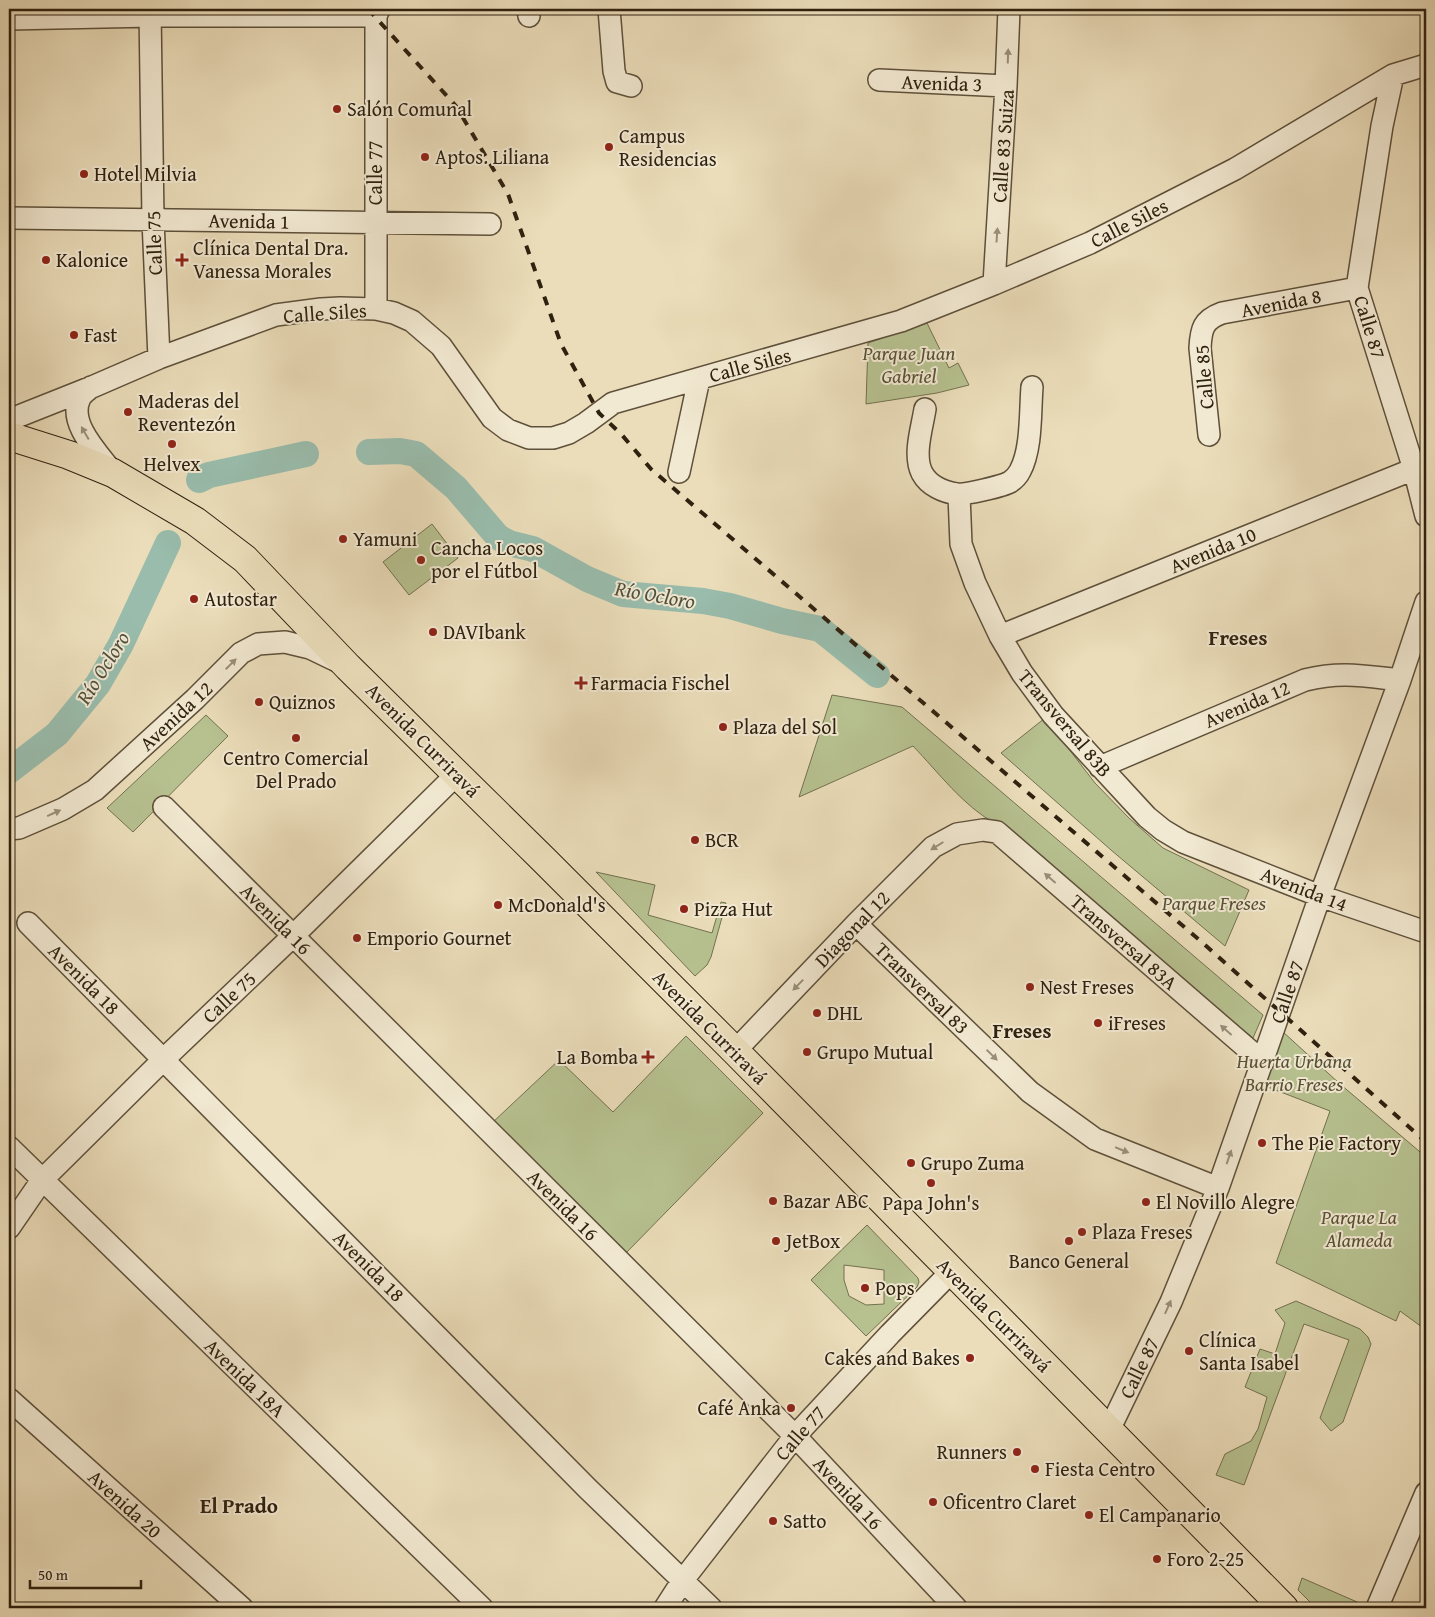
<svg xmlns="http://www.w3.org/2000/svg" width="1435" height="1617" viewBox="0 0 1435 1617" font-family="'Gentium Book Plus',serif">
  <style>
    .green { fill: #b7c190; stroke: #737150; fill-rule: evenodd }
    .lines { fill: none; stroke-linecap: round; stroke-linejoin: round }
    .river { stroke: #99bcac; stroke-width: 26 }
    .minor-casing { stroke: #5e503a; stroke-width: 24 }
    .highway-casing { stroke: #2f210f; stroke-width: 30 }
    .minor { stroke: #f2e9d2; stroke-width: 21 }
    .highway { stroke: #ebddba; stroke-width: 28 }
    .rail { stroke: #2f210f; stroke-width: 4; stroke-dasharray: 9 9; stroke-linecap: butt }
    .oneway { fill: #9a8f7a }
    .poi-dot { fill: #8f2418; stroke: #f2e9d2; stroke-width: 2 }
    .labels { text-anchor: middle; stroke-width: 4; stroke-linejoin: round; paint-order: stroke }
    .street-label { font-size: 20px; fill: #2f210f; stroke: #f2e9d2 }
    .poi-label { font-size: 20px; fill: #2f210f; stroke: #f2e9d2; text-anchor: start }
    .park-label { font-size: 20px; font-style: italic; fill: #585136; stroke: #f2e9d2 }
    .water-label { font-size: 21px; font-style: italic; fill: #4f503e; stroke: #f2e9d2 }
    .neighbourhood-label { font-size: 21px; font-weight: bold; fill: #2f210f; stroke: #f2e9d2 }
  </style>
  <rect width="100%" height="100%" fill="#ebddba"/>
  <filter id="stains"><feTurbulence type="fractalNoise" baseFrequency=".004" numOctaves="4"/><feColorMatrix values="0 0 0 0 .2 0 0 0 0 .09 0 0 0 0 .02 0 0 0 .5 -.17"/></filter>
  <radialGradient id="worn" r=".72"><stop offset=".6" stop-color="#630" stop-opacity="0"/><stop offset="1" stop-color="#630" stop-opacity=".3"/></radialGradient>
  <path class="green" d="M927,323L949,368L958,363L969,385L937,393L866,404L868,343Z
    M432,524L458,558L409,595L383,562Z
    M832,695L902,707L1263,1015L1253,1038L996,824C963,806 939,773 913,746L799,797Z
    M206,715L228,736L133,832L107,808Z
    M1045,718L1095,783L1129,818L1163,848L1249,890L1225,946L1111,850L1001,753Z
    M596,872L655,885L648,915L712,933L721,902L726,903L711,957L707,965L695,976Z
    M1282,1031L1340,1084L1426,1157V1330L1400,1311L1396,1321L1276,1263L1330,1111L1260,1084Z
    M686,1036L763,1113L625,1254L492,1123L559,1060L613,1112Z
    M867,1225L918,1278L919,1282L917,1287L866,1336L811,1280ZM844,1265L884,1270V1304L866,1305L849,1296L844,1280Z
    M1296,1301L1360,1329L1368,1337L1371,1344L1343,1422L1331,1431L1320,1418L1349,1340L1304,1324L1244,1485L1216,1475L1225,1454L1251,1441L1258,1429L1267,1397L1245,1387L1260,1349L1275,1354L1285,1323L1275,1310Z
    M1302,1578L1371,1608H1316L1298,1590Z"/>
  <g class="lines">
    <path class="river" d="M369,452L400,451L416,454L456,488L498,537L509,543L533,549L587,579L623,594L703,601L730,606L782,621L820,629L877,675
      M199,480L209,475L306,454
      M9,771L57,734L98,684L121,644L168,543"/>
    <g class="minor-casing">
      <path id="minor" d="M150,9L153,220L159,358
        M528,9L529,16
        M609,9L614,71L617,82L631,86
        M9,19L151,16H376
        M1393,75L1382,126L1357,288L1414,469L1426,516
        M879,80L1006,86
        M9,218L490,224
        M994,284L1006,86L1009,9
        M376,309V16L379,9
        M91,387C88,390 82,394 80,398C67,423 99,454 113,473
        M925,409C922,428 913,455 922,473C929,486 944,492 957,494C965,495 1003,486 1010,482C1013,480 1018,475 1020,471C1032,449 1030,412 1032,387
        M9,420L92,387L159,358L276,315L321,309L340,308L376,309L394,313L412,321L441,346L492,418L508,430L529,438H553L569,433L586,423L613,403L901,321L994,284L1090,243L1235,169L1393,75L1426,65
        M1209,435L1200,348C1201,329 1203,320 1222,313L1357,288
        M679,472L699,379
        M959,495L961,544L975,583L1000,636L1022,673L1053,715L1147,817L1163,830L1183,842L1320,896L1426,932
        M1000,636L1414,469H1426
        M1100,767L1305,680C1341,671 1364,676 1400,680
        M164,807L795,1436L956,1608
        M9,829L19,828L63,809L95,790L195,699L241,653L258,644L285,642L310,648L339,662
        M28,923L588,1489L711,1608
        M856,924L1030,1092L1095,1139L1218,1188
        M735,1051L856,924L933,847L957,834L983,830L997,832L1263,1062
        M9,1147L482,1608
        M9,1228L42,1180L164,1059L293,936L457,774
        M9,1399L242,1608
        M1109,1430L1171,1302L1218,1188L1320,896L1400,680L1426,602
        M665,1608L683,1580L795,1436L890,1334L952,1271
        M1377,1608L1426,1493"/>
    </g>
    <g class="highway-casing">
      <path id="highway" d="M9,436L69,455L113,473L195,521L245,559L348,667L543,859L735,1051L1284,1608"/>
    </g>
    <use href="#minor" class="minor"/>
    <use href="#highway" class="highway"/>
    <path class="rail" d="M368,9L456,106L508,194L561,344L599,413L622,435L651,469L1204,944L1426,1142"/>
  </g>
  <defs><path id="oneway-solid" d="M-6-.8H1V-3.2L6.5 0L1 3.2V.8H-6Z" transform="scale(1.25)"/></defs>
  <g class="oneway">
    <use href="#oneway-solid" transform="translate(1008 56) rotate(-88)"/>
    <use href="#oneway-solid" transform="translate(997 235) rotate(-86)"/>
    <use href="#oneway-solid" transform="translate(85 433) rotate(-120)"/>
    <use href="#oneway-solid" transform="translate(231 664) rotate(-45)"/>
    <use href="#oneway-solid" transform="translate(54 813) rotate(-24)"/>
    <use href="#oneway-solid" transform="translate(937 846) rotate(148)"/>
    <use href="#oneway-solid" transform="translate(1050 878) rotate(-139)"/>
    <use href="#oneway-solid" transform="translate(798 985) rotate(134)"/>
    <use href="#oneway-solid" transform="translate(1226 1030) rotate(-139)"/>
    <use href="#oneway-solid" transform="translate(992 1055) rotate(44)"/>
    <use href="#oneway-solid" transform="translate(1122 1150) rotate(22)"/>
    <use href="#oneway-solid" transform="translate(1229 1157) rotate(-71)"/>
    <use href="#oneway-solid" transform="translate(1168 1307) rotate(-66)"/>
  </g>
  <g class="poi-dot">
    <circle cx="337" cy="109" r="5"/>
    <circle cx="609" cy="147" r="5"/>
    <circle cx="425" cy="157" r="5"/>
    <circle cx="84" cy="174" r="5"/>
    <circle cx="46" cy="260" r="5"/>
    <path d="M179.5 252.5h5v5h5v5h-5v5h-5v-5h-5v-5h5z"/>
    <circle cx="74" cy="335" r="5"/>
    <circle cx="128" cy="412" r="5"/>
    <circle cx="172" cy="444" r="5"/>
    <circle cx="343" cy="539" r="5"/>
    <circle cx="421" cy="560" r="5"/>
    <circle cx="194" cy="599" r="5"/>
    <circle cx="433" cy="632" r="5"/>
    <path d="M578.5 675.5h5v5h5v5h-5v5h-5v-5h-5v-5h5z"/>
    <circle cx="259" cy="702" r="5"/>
    <circle cx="723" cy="727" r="5"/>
    <circle cx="296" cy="738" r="5"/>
    <circle cx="695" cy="840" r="5"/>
    <circle cx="498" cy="905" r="5"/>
    <circle cx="684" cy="909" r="5"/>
    <circle cx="357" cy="938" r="5"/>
    <circle cx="1030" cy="987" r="5"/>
    <circle cx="817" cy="1013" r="5"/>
    <circle cx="1098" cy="1023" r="5"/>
    <circle cx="807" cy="1052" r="5"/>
    <path d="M645.5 1049.5h5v5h5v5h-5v5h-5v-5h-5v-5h5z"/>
    <circle cx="1262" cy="1143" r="5"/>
    <circle cx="911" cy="1163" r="5"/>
    <circle cx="931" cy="1183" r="5"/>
    <circle cx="773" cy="1201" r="5"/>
    <circle cx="1146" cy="1202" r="5"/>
    <circle cx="1082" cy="1232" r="5"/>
    <circle cx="776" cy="1241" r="5"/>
    <circle cx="1069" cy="1241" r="5"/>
    <circle cx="865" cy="1288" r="5"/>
    <circle cx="1189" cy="1351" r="5"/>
    <circle cx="970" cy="1358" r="5"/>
    <circle cx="791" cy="1408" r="5"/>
    <circle cx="1017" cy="1452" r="5"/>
    <circle cx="1035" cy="1469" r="5"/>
    <circle cx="933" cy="1502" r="5"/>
    <circle cx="1089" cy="1515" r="5"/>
    <circle cx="773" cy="1521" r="5"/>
    <circle cx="1157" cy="1559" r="5"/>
  </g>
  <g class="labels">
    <g class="street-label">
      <text transform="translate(942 83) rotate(2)" y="7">Avenida 3</text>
      <text transform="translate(1003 146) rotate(-86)" y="7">Calle 83 Suiza</text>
      <text transform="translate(375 173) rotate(-90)" y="7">Calle 77</text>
      <text transform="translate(249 221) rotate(1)" y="7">Avenida 1</text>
      <text transform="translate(1129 223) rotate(-27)" y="7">Calle Siles</text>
      <text transform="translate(154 243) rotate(-92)" y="7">Calle 75</text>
      <text transform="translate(1281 303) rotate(-11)" y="7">Avenida 8</text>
      <text transform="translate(325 313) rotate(-4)" y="7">Calle Siles</text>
      <text transform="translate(1370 327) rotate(73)" y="7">Calle 87</text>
      <text transform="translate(750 365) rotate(-15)" y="7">Calle Siles</text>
      <text transform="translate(1204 377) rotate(-95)" y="7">Calle 85</text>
      <text transform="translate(1213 550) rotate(-22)" y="7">Avenida 10</text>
      <text transform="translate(1247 704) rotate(-23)" y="7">Avenida 12</text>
      <text transform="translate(176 716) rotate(-43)" y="7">Avenida 12</text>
      <text transform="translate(1065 723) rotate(50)" y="7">Transversal 83B</text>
      <text transform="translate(423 740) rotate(45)" y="7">Avenida Curriravá</text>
      <text transform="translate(1304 889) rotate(21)" y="7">Avenida 14</text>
      <text transform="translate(276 919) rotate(45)" y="7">Avenida 16</text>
      <text transform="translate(852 929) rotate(-46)" y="7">Diagonal 12</text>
      <text transform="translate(1124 942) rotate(41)" y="7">Transversal 83A</text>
      <text transform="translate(84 979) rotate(45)" y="7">Avenida 18</text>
      <text transform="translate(922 988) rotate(44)" y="7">Transversal 83</text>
      <text transform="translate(1287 992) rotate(-71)" y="7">Calle 87</text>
      <text transform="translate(229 997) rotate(-43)" y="7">Calle 75</text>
      <text transform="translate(710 1027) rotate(45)" y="7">Avenida Curriravá</text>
      <text transform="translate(563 1205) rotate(45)" y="7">Avenida 16</text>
      <text transform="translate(369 1266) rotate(45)" y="7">Avenida 18</text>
      <text transform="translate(994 1315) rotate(45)" y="7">Avenida Curriravá</text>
      <text transform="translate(1139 1368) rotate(-64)" y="7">Calle 87</text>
      <text transform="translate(245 1378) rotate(44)" y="7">Avenida 18A</text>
      <text transform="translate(800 1433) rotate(-49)" y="7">Calle 77</text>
      <text transform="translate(848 1493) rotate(47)" y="7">Avenida 16</text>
      <text transform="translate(125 1504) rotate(42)" y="7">Avenida 20</text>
    </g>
    <g class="poi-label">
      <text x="347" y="116">Salón Comunal</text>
      <text x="619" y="143">Campus<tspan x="619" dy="23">Residencias</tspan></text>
      <text x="435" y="164">Aptos. Liliana</text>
      <text x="94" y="181">Hotel Milvia</text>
      <text x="193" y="255">Clínica Dental Dra.<tspan x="193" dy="23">Vanessa Morales</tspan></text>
      <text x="56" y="267">Kalonice</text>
      <text x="84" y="342">Fast</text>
      <text x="138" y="408">Maderas del<tspan x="138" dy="23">Reventezón</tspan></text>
      <text x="172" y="471" text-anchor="middle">Helvex</text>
      <text x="353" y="546">Yamuni</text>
      <text x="431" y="555">Cancha Locos<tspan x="431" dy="23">por el Fútbol</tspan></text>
      <text x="204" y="606">Autostar</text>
      <text x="443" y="639">DAVIbank</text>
      <text x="591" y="690">Farmacia Fischel</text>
      <text x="269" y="709">Quiznos</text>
      <text x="733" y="734">Plaza del Sol</text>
      <text x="296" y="765" text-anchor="middle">Centro Comercial<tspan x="296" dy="23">Del Prado</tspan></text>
      <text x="705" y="847">BCR</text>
      <text x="508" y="912">McDonald's</text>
      <text x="694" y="916">Pizza Hut</text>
      <text x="367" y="945">Emporio Gournet</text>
      <text x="1040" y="994">Nest Freses</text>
      <text x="827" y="1020">DHL</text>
      <text x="1108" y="1030">iFreses</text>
      <text x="817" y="1059">Grupo Mutual</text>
      <text x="638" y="1064" text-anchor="end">La Bomba</text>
      <text x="1272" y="1150">The Pie Factory</text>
      <text x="921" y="1170">Grupo Zuma</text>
      <text x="783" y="1208">Bazar ABC</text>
      <text x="1156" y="1209">El Novillo Alegre</text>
      <text x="931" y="1210" text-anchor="middle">Papa John's</text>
      <text x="1092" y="1239">Plaza Freses</text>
      <text x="786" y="1248">JetBox</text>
      <text x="1069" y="1268" text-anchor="middle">Banco General</text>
      <text x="875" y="1295">Pops</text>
      <text x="1199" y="1347">Clínica<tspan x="1199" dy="23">Santa Isabel</tspan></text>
      <text x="960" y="1365" text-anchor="end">Cakes and Bakes</text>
      <text x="781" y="1415" text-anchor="end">Café Anka</text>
      <text x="1007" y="1459" text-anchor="end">Runners</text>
      <text x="1045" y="1476">Fiesta Centro</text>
      <text x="943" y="1509">Oficentro Claret</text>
      <text x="1099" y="1522">El Campanario</text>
      <text x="783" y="1528">Satto</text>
      <text x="1167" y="1566">Foro 2-25</text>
    </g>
    <g class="park-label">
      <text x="909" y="360">Parque Juan<tspan x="909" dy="23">Gabriel</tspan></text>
      <text x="1214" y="910">Parque Freses</text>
      <text x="1294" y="1068">Huerta Urbana<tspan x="1294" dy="23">Barrio Freses</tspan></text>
      <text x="1359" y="1224">Parque La<tspan x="1359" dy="23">Alameda</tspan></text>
    </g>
    <g class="water-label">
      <text transform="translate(655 595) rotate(10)" y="7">Río Ocloro</text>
      <text transform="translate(103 668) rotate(-58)" y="7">Río Ocloro</text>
    </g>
    <g class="neighbourhood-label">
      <text x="1238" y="645">Freses</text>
      <text x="1022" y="1038">Freses</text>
      <text x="239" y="1513">El Prado</text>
    </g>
  </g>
  <rect width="1435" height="1617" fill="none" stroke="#ebddba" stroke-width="30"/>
  <rect x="10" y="10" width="1415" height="1597" fill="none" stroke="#2f210f" stroke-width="2.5"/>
  <rect x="15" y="15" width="1405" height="1587" fill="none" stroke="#2f210f"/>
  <path d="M30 1580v8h111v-8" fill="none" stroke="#2f210f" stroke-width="2.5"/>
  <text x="38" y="1580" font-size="15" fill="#2f210f" stroke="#f2e9d2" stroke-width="4" paint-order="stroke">50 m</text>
  <rect width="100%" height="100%" filter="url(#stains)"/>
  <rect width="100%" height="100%" fill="url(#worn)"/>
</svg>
